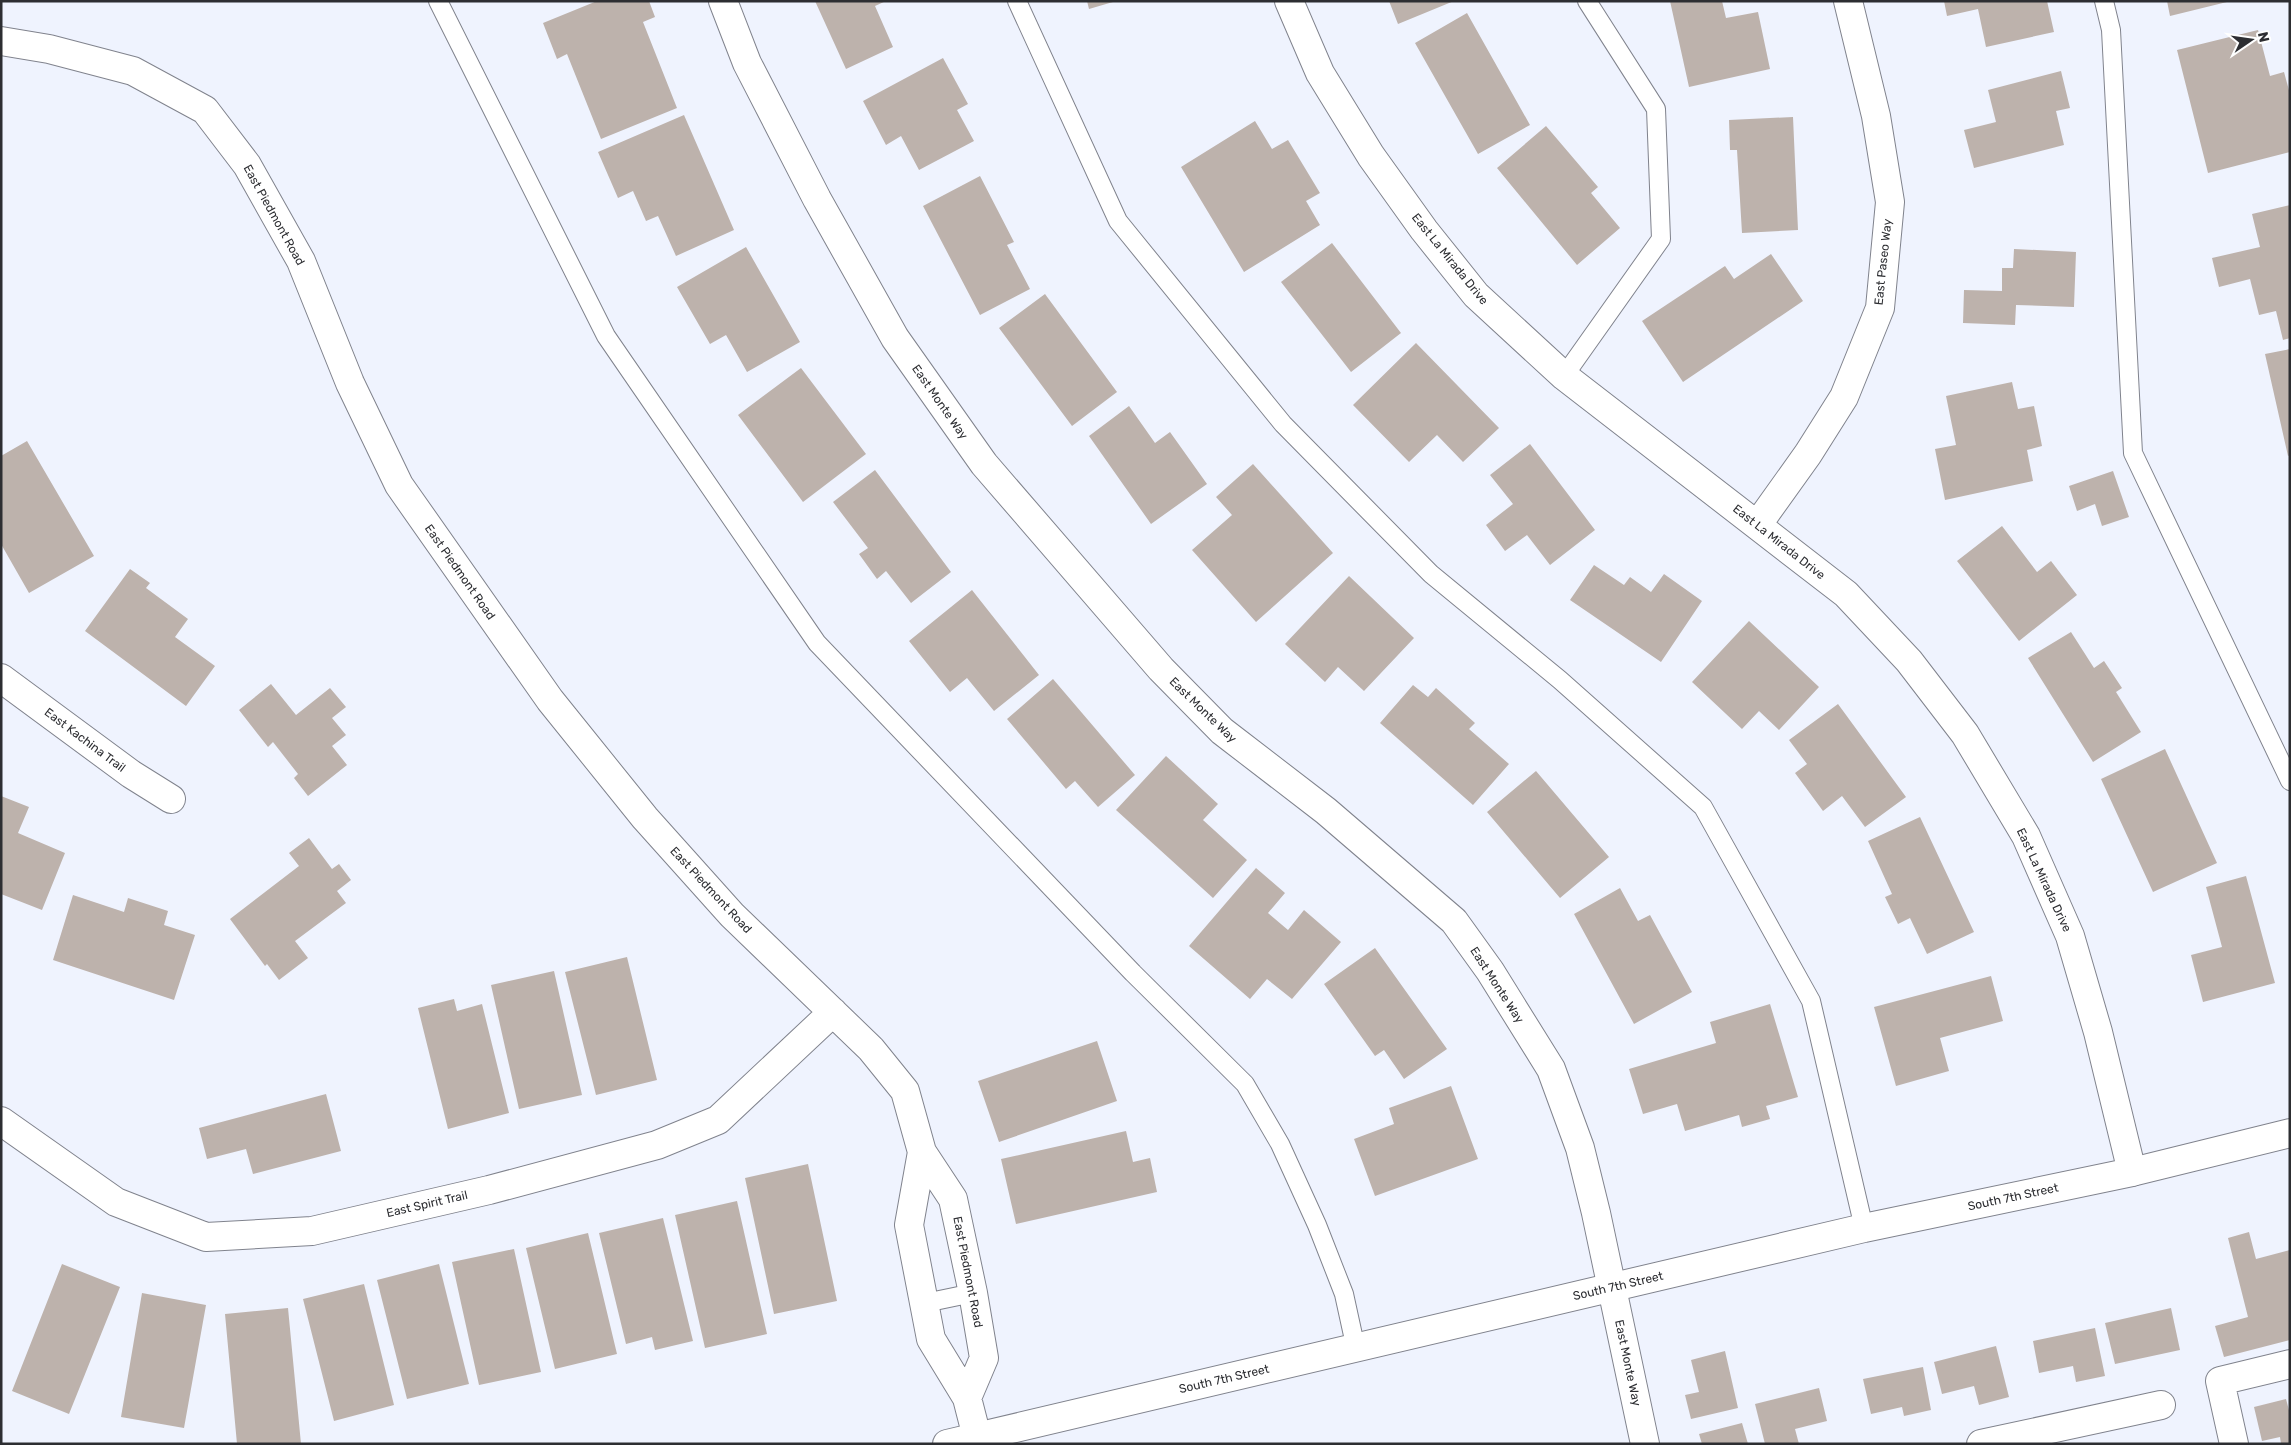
<svg xmlns="http://www.w3.org/2000/svg" width="2291" height="1445" viewBox="0 0 2291 1445" font-family="Rubik,sans-serif">
  <style>
    .building { fill: #bdb2ac }
    .lines { fill: none; stroke-linecap: round; stroke-linejoin: round }
    .lane-casing { stroke: #80838d; stroke-width: 20 }
    .street-casing { stroke: #80838d; stroke-width: 30 }
    .secondary-casing { stroke: #80838d; stroke-width: 30 }
    .lane { stroke: #fff; stroke-width: 18 }
    .street { stroke: #fff; stroke-width: 28 }
    .secondary { stroke: #fff; stroke-width: 28 }
    .labels { text-anchor: middle; stroke-width: 5; stroke-linejoin: round; paint-order: stroke }
    .street-label { font-size: 12px; fill: #2d2e32; stroke: #fff }
  </style>
  <rect width="100%" height="100%" fill="#eff3fe"/>
  <path class="building" d="M597,1H649L655,17L643,22L677,108L601,139L567,54L557,59L543,23Z
    M815,1H886L875,6L893,47L846,69Z
    M1087,1H1113V2L1089,9Z
    M1389,1H1454L1398,24Z
    M1670,1H1722L1726,18L1758,12L1770,69L1689,87Z
    M1944,1H2047L2054,32L1986,47L1978,9L1947,16Z
    M2167,1H2227V2L2170,16Z
    M1467,13L1530,125L1478,154L1415,43Z
    M2258,30L2270,76L2284,72L2290,94V152L2208,173L2177,50Z
    M943,58L968,104L957,110L974,141L919,170L901,136L886,145L863,101Z
    M2061,71L2070,108L2056,111L2064,145L1974,168L1964,130L1996,122L1988,90Z
    M684,115L734,230L676,256L658,216L646,221L633,191L618,198L598,152Z
    M1793,117L1798,230L1742,233L1737,150H1730L1729,120Z
    M1255,121L1272,149L1288,140L1320,193L1306,201L1320,225L1244,272L1181,167Z
    M1546,126L1598,187L1591,193L1620,228L1577,265L1497,168Z
    M980,176L1014,242L1007,245L1030,289L980,315L923,206Z
    M2290,205V338L2283,340L2276,311L2259,315L2250,279L2219,287L2212,258L2260,247L2252,214Z
    M1332,243L1401,333L1351,372L1281,282Z
    M746,247L800,342L747,372L726,335L710,344L677,287Z
    M2014,249L2076,252L2074,307L2016,305L2015,325L1963,323L1964,290L2002,291V268H2013Z
    M1771,254L1803,301L1683,382L1642,321L1725,266L1734,279Z
    M1045,294L1117,392L1072,426L999,328Z
    M1416,343L1499,428L1463,462L1437,435L1409,462L1353,405Z
    M2290,349V455L2288,456L2265,354Z
    M801,368L866,454L803,502L738,415Z
    M2012,382L2018,409L2034,406L2042,446L2027,450L2033,481L1945,500L1935,449L1956,445L1946,396Z
    M1129,406L1155,443L1170,432L1207,484L1151,524L1089,436Z
    M27,441L94,556L29,593L1,544V456Z
    M1530,444L1595,530L1550,565L1527,535L1505,551L1486,525L1513,504L1490,475Z
    M1253,464L1333,553L1256,622L1192,550L1232,515L1216,497Z
    M875,470L951,572L911,603L886,571L877,579L859,554L868,548L833,502Z
    M2113,471L2129,517L2102,526L2095,504L2077,511L2069,486Z
    M2002,526L2037,572L2051,561L2077,595L2019,641L1957,561Z
    M1594,565L1624,585L1630,577L1651,592L1664,574L1702,601L1661,662L1570,600Z
    M130,569L150,583L146,588L188,619L175,637L215,666L186,706L85,631Z
    M1349,576L1414,638L1364,691L1338,667L1325,682L1285,644Z
    M972,590L1039,675L994,711L967,678L950,692L909,641Z
    M1749,621L1819,687L1779,730L1759,711L1742,729L1692,682Z
    M2071,632L2094,668L2104,661L2122,688L2116,692L2141,732L2093,762L2028,658Z
    M1053,679L1135,775L1098,807L1075,781L1066,789L1007,719Z
    M271,684L296,715L330,688L346,707L332,718L346,735L332,746L347,765L308,796L294,778L298,774L273,742L268,747L239,710Z
    M1413,685L1428,697L1436,688L1475,723L1469,729L1509,764L1473,805L1380,723Z
    M1838,704L1906,797L1865,827L1842,796L1823,811L1795,773L1807,764L1789,740Z
    M2165,749L2217,863L2153,892L2101,779Z
    M1166,756L1218,804L1203,820L1247,860L1213,898L1116,810Z
    M1536,771L1609,857L1560,898L1487,812Z
    M1,796L29,807L18,833L65,853L42,910L1,894Z
    M1920,817L1974,932L1927,954L1910,918L1898,924L1885,897L1892,894L1868,841Z
    M309,838L332,869L339,864L351,880L337,891L346,903L295,941L308,958L279,980L267,964L265,966L230,919L299,866L289,853Z
    M1256,868L1285,893L1268,913L1288,930L1304,910L1341,942L1292,999L1267,979L1250,999L1189,946Z
    M2246,876L2275,983L2203,1002L2191,955L2222,947L2206,887Z
    M1620,888L1638,921L1650,915L1692,992L1634,1024L1574,914Z
    M73,895L124,912L128,898L168,911L164,925L195,935L174,1000L53,960Z
    M1375,948L1447,1049L1404,1079L1384,1050L1375,1056L1324,984Z
    M627,957L657,1080L596,1095L565,972Z
    M554,971L582,1095L519,1109L491,985Z
    M1991,976L2003,1021L1940,1038L1949,1071L1896,1086L1874,1007Z
    M454,999L457,1011L482,1004L509,1113L448,1129L418,1008Z
    M1770,1004L1798,1097L1766,1106L1770,1119L1742,1127L1739,1115L1685,1131L1677,1104L1643,1114L1629,1069L1716,1043L1710,1022Z
    M1097,1041L1117,1101L999,1142L978,1081Z
    M1451,1086L1478,1159L1375,1196L1354,1139L1394,1124L1389,1108Z
    M326,1094L341,1151L253,1174L246,1149L207,1159L199,1128Z
    M1126,1131L1133,1162L1150,1158L1157,1192L1016,1224L1001,1159Z
    M808,1164L837,1301L774,1314L745,1178Z
    M737,1201L767,1334L705,1348L675,1215Z
    M663,1218L693,1341L655,1350L652,1337L626,1344L599,1233Z
    M2249,1232L2256,1259L2290,1250V1340L2224,1357L2215,1326L2248,1317L2228,1238Z
    M588,1233L617,1354L555,1369L526,1248Z
    M514,1249L541,1372L479,1385L452,1262Z
    M62,1264L120,1287L69,1414L12,1391Z
    M439,1264L469,1384L407,1399L377,1280Z
    M364,1284L394,1405L334,1421L303,1299Z
    M142,1293L206,1305L184,1428L121,1417Z
    M288,1308L301,1444H237L225,1314Z
    M2171,1308L2180,1350L2115,1364L2105,1323Z
    M2095,1328L2105,1376L2076,1382L2073,1366L2039,1373L2033,1341Z
    M1996,1346L2009,1397L1979,1405L1974,1386L1942,1394L1934,1362Z
    M1725,1351L1738,1408L1691,1419L1685,1395L1699,1392L1691,1360Z
    M1923,1367L1931,1410L1904,1416L1902,1407L1871,1414L1863,1379Z
    M1819,1388L1827,1421L1795,1429L1799,1444H1765L1755,1404Z
    M2286,1399L2290,1414V1444H2281L2280,1437L2262,1441L2254,1407Z
    M1742,1423L1748,1444H1702L1699,1434Z"/>
  <g class="lines">
    <g class="lane-casing">
      <path id="lane" d="M438,1L606,336L817,643L1133,973L1245,1084L1280,1144L1317,1225L1344,1294L1356,1349
        M1017,1L1118,221L1283,424L1431,574L1560,680L1703,807L1811,1001L1864,1228
        M2104,1L2111,30L2133,453L2290,781
        M1564,376L1661,239L1656,109L1587,1
        M925,1303L973,1293"/>
    </g>
    <g class="street-casing">
      <path id="street" d="M723,1L747,63L817,199L895,338L984,464L1161,669L1222,731L1326,811L1454,921L1490,971L1551,1069L1580,1148L1596,1213L1645,1444
        M1289,1L1320,73L1371,156L1424,230L1476,295L1564,376L1846,594L1909,661L1965,734L2026,836L2070,936L2098,1032L2132,1172
        M1,41L49,49L133,71L205,110L247,165L301,261L350,383L399,485L550,700L645,818L732,915L871,1049L905,1091L922,1152L953,1199L973,1293L984,1358L967,1398
        M1758,524L1808,454L1844,397L1880,308L1890,202L1876,116L1848,1
        M1,678L131,774L171,799
        M1,1121L116,1202L206,1237L312,1231L489,1190L657,1145L718,1120L833,1012
        M922,1152L909,1225L931,1339L967,1398L977,1437
        M1981,1444L2161,1405
        M2234,1444L2220,1381L2290,1364"/>
    </g>
    <g class="secondary-casing">
      <path id="secondary" d="M947,1444L1864,1228L2132,1172L2290,1133"/>
    </g>
    <use href="#lane" class="lane"/>
    <use href="#street" class="street"/>
    <use href="#secondary" class="secondary"/>
  </g>
  <g class="labels">
    <g class="street-label">
      <text transform="translate(274 215) rotate(61)" y="4">East Piedmont Road</text>
      <text transform="translate(1450 259) rotate(51)" y="4">East La Mirada Drive</text>
      <text transform="translate(1883 262) rotate(-84)" y="4">East Paseo Way</text>
      <text transform="translate(940 402) rotate(55)" y="4">East Monte Way</text>
      <text transform="translate(1779 542) rotate(38)" y="4">East La Mirada Drive</text>
      <text transform="translate(460 572) rotate(55)" y="4">East Piedmont Road</text>
      <text transform="translate(1203 710) rotate(44)" y="4">East Monte Way</text>
      <text transform="translate(85 740) rotate(37)" y="4">East Kachina Trail</text>
      <text transform="translate(2044 880) rotate(65)" y="4">East La Mirada Drive</text>
      <text transform="translate(711 890) rotate(47)" y="4">East Piedmont Road</text>
      <text transform="translate(1497 985) rotate(57)" y="4">East Monte Way</text>
      <text transform="translate(2013 1197) rotate(-12)" y="4">South 7th Street</text>
      <text transform="translate(427 1204) rotate(-13)" y="4">East Spirit Trail</text>
      <text transform="translate(968 1272) rotate(79)" y="4">East Piedmont Road</text>
      <text transform="translate(1618 1286) rotate(-13)" y="4">South 7th Street</text>
      <text transform="translate(1628 1363) rotate(78)" y="4">East Monte Way</text>
      <text transform="translate(1224 1379) rotate(-13)" y="4">South 7th Street</text>
    </g>
  </g>
  <rect width="2291" height="1445" fill="none" stroke="#2d2e32" stroke-width="5"/>
  <g transform="translate(2251 40) rotate(77)" stroke="#ffffff" stroke-width="4" paint-order="stroke">
  <path d="M0-4L9 19L0 12L-9 19Z" fill="#2d2e32"/>
  <text y="-8" font-size="14" font-weight="bold" text-anchor="middle" fill="#2d2e32">N</text>
  </g>
</svg>
